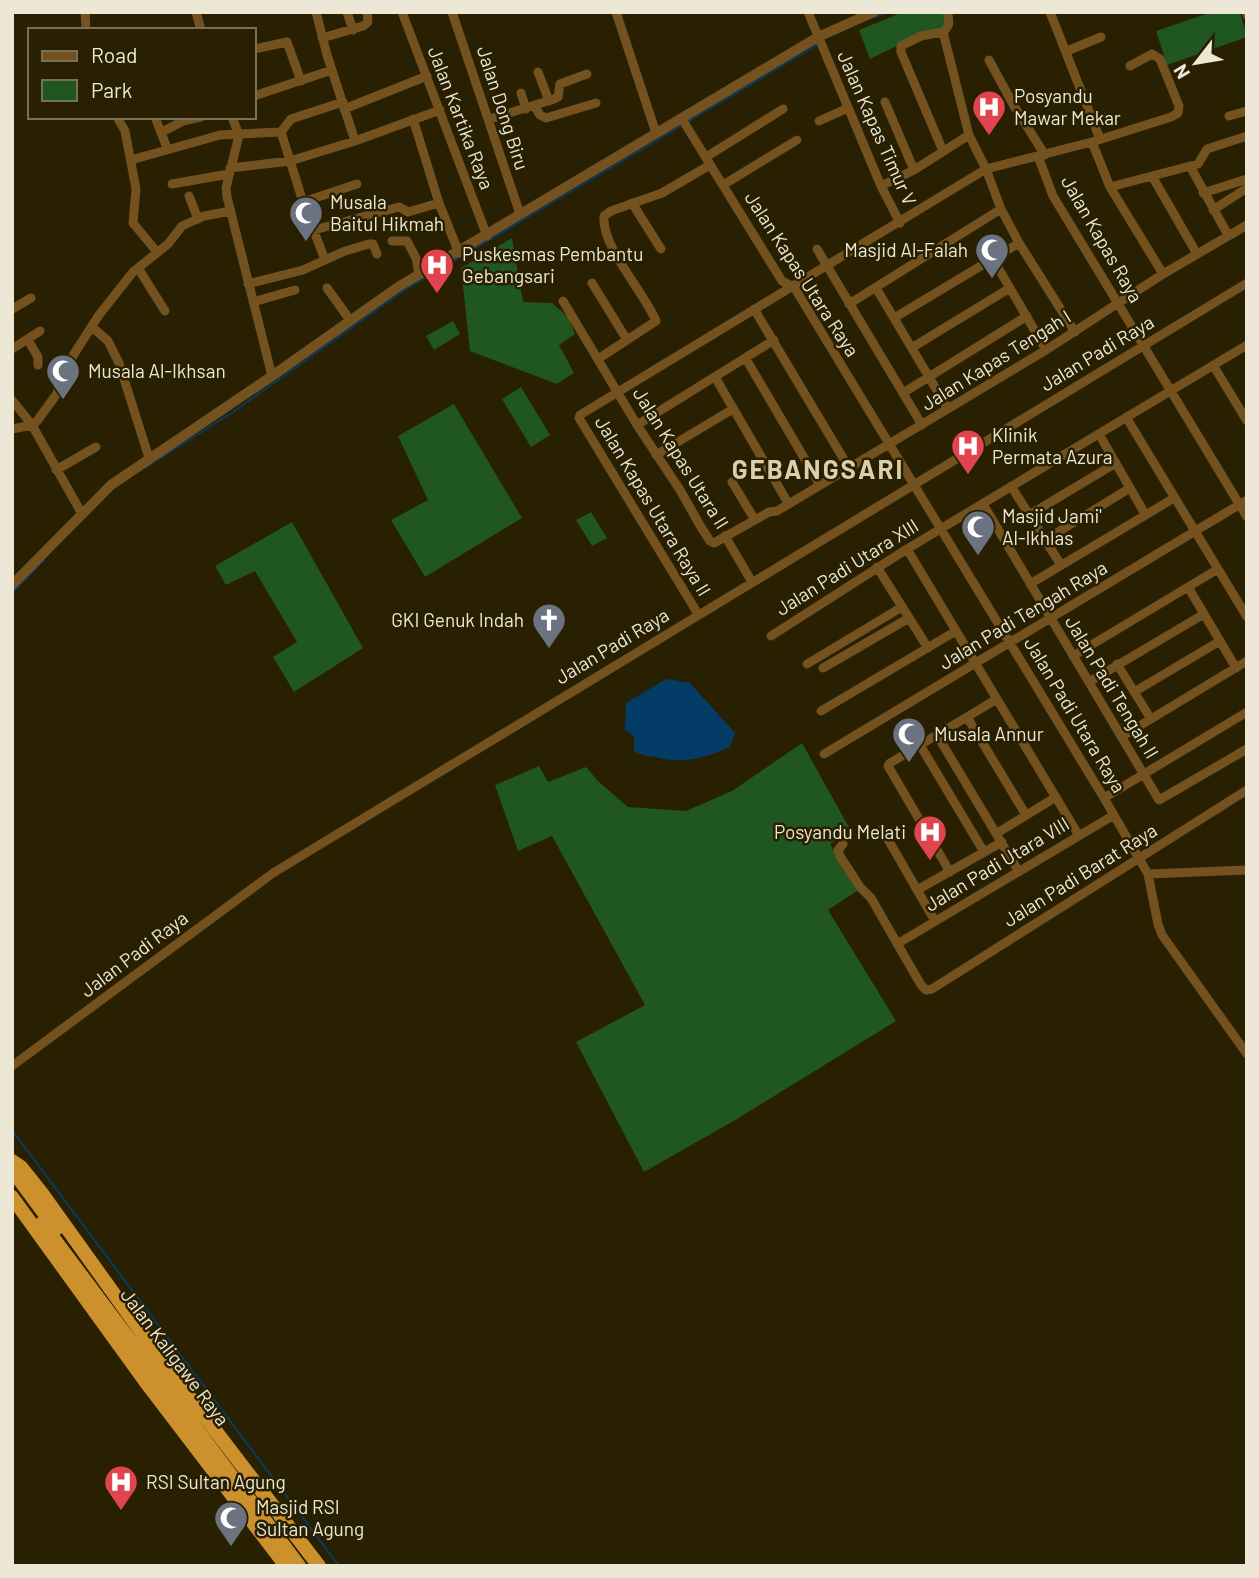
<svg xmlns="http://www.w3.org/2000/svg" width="1259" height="1578" viewBox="0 0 1259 1578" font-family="Barlow,sans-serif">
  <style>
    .green { fill: #20561f }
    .water { fill: #043c68 }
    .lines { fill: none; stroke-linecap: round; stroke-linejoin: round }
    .stream { stroke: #043c68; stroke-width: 2 }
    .minor { stroke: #735220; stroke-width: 9 }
    .tertiary { stroke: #735220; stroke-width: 10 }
    .trunk { stroke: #cc902c; stroke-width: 14 }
    .labels { text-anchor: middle; stroke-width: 5; stroke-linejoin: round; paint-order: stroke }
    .poi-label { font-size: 19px; fill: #ede8d6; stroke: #282001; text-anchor: start }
    .street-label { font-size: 19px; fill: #ede8d6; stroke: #282001 }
    .district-label { font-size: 26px; font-weight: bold; letter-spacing: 2px; fill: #d9d0ac; stroke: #282001 }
  </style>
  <rect width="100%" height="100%" fill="#282001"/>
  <path class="green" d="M903,12H943L946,19L942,30L922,34L870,59L859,30Z
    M1212,12H1240L1247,37L1167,65L1156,31Z
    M512,238L523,302L552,303L569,318L575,334L559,345L574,373L557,384L470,351L461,268Z
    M453,321L460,334L434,350L426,336Z
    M521,387L550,435L531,447L502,399Z
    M454,404L522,518L425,577L391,520L428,500L398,436Z
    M591,512L607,538L592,546L576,520Z
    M292,522L363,648L294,692L273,657L297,642L255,571L226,585L215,566Z
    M802,743L851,831L830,844L857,891L828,910L896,1021L737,1119L644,1172L576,1042L645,1005L552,836L518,851L495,785L539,766L548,782L586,767L598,781L628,807L686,811L732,791Z"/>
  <path class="water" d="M666,679L690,683L735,733L730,747C707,757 685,764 660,758C651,756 642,756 634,751V736L625,730L626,703Z"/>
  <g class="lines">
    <path class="stream" d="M875,17L887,12
      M689,121L817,45
      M146,467L233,412L403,291L681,126
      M12,593L44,560
      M12,1130L339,1566"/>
    <path class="minor" d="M85,12L86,30
      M196,12L201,30
      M316,12L327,55L355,141
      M347,12L353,30
      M402,12L487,236
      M452,12L520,214
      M616,12L656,133
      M808,12L881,186L900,223
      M947,12C950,21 950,26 943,32L969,135L986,169L1001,209L1019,243L1075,332
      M1050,12L1100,139
      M1246,12L1247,15
      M943,32L921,36L901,46V52L943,151
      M322,38L363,26L368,22L367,12
      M254,49L287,42L301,81
      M1067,51L1101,37
      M989,60L1014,106L1045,155
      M538,72L549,101
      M521,93L526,109
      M254,96L332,70
      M885,102L914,170
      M535,107L540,115L546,118L596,103
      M344,109L427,76
      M1229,116L1247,111
      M117,117L125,131L136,189L133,223L157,252
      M155,117L167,148
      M232,117L239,135
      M413,119L439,203L459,253
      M490,119L554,99L558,97L560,84L587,74
      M682,119L782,281L794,287L1104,798L1148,874L1158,924L1162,935L1247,1054
      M819,121L848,108
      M162,132L183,121L201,117
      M281,132L303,202L325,260
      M239,135L226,188L227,197L272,376
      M1092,142L1110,187L1163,274
      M1038,156L1053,196L1247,517
      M706,157L783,109
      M131,160L220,135L281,132L291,119L343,102
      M1190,166L1228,235
      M230,168L290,161L355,141L440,110
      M1152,176L1197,254
      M172,184L229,174
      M723,185L797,140
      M881,186L914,170L969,135
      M1110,187L1198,164L1207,149L1247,136
      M1203,193L1247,179
      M189,196L198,219
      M303,202L357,184
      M632,203L661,249
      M1213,210L1247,188
      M314,230L399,207L408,212L439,203
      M392,241H407L416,258L419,275
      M817,249L922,425
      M993,259L1046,350
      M138,268L165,311
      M592,283L627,340
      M248,284L303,270L345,251L369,244H373L377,254
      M327,288L350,320
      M876,288L948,409
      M563,301L637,425L680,490L701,527L710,541L714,543L769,512L777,511L1046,350L1163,274L1247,225
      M253,302L295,290
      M849,304L1001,209
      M12,309L31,298
      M754,309L849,468
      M894,318L1019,243
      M92,327L108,341L119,363L149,458
      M28,340L38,357V365
      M913,347L1010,288
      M12,349L40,331
      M598,359L656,321C644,292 601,246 604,216L611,211L662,193L710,165
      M746,359L820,485
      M1213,365L1247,421
      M715,377L788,503
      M903,393L1027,316
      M12,400L32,425L82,514
      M1126,417L1247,617
      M637,425L774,340
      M12,429L32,425L37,421L56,395L74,354L99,315L133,272L168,244L182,226L204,216L231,211
      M1099,434L1145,514
      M656,455L733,409
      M56,470L96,447
      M732,482L755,520
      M1011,486L1061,565
      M983,504L1159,800L1247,749
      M1029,515L1116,463
      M725,536L752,582
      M1045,540L1130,488
      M907,549L1079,836
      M877,567L928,648
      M1030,584L1174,498
      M1188,587L1236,668
      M698,614L579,418L580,415L986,169L1092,142L1171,117L1178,113L1179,106L1160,59L1152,54L1130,66
      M771,636L907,549L1247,345
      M1073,656L1218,569
      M807,664L902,607
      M1117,664L1151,719
      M823,668L909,618
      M1089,682L1204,614
      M1134,692L1220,641
      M821,711L956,631
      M967,717L1026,815
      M937,735L1019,872
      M1121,737L1247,661
      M920,745L984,852
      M824,754L1247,500
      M1104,798L1247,712
      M882,829L935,921
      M997,833L1056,797
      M843,844L838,850L840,856L860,887L871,898L921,985L926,990L932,989L1247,790
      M950,872L888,766L890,763L997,699
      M1148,874L1247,870
      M917,890L1002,842
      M897,944L1114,815
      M12,1066L273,873L1247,283"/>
    <path class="tertiary" d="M12,585L111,485L272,376L398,287L818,37L874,12"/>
    <path class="trunk" d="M12,1161L21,1167L41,1192L162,1361L319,1566
      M16,1175L56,1229
      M12,1197L145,1381L286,1566
      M42,1223L299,1566"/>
  </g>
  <defs>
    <g id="hospital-pin" transform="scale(1.75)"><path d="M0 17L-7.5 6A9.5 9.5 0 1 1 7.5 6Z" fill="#e0444e" stroke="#282001"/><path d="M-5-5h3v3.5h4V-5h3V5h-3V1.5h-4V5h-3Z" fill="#fff"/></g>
    <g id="mosque-pin" transform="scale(1.75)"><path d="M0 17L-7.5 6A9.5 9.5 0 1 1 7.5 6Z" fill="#6b7280" stroke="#282001"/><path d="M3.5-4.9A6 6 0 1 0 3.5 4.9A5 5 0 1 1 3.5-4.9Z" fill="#fff"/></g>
    <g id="church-pin" transform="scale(1.75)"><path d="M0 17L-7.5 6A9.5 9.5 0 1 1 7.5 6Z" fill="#6b7280" stroke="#282001"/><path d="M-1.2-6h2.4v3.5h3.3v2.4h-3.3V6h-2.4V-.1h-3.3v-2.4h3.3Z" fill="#fff"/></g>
  </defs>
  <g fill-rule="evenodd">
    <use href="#hospital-pin" x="989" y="107"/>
    <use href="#mosque-pin" x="306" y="213"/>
    <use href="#mosque-pin" x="992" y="250"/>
    <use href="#hospital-pin" x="437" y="265"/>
    <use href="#mosque-pin" x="63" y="371"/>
    <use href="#hospital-pin" x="968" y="446"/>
    <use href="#mosque-pin" x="978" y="527"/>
    <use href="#church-pin" x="549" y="620"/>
    <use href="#mosque-pin" x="909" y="734"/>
    <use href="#hospital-pin" x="930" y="832"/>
    <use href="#hospital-pin" x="121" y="1482"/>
    <use href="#mosque-pin" x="231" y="1518"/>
  </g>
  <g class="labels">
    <g class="poi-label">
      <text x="1014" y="103">Posyandu<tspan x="1014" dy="22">Mawar Mekar</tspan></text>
      <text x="330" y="209">Musala<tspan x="330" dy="22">Baitul Hikmah</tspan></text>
      <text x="968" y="257" text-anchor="end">Masjid Al-Falah</text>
      <text x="462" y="261">Puskesmas Pembantu<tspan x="462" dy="22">Gebangsari</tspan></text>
      <text x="88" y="378">Musala Al-Ikhsan</text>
      <text x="992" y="442">Klinik<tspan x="992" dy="22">Permata Azura</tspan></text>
      <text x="1002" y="523">Masjid Jami'<tspan x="1002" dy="22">Al-Ikhlas</tspan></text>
      <text x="524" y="627" text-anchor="end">GKI Genuk Indah</text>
      <text x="934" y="741">Musala Annur</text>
      <text x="906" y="839" text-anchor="end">Posyandu Melati</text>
      <text x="146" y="1489">RSI Sultan Agung</text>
      <text x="256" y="1514">Masjid RSI<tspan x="256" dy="22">Sultan Agung</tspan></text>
    </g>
    <g class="street-label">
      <text transform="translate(503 108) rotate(72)" y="7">Jalan Dong Biru</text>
      <text transform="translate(461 118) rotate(69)" y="7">Jalan Kartika Raya</text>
      <text transform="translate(877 128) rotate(66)" y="7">Jalan Kapas Timur V</text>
      <text transform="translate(1102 239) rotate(60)" y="7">Jalan Kapas Raya</text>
      <text transform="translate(802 274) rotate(57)" y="7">Jalan Kapas Utara Raya</text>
      <text transform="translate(1097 353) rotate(-31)" y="7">Jalan Padi Raya</text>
      <text transform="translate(996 360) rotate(-32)" y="7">Jalan Kapas Tengah I</text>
      <text transform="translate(681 458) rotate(58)" y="7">Jalan Kapas Utara II</text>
      <text transform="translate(653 506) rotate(59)" y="7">Jalan Kapas Utara Raya II</text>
      <text transform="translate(847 567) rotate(-32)" y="7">Jalan Padi Utara XIII</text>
      <text transform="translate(1023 615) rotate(-31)" y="7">Jalan Padi Tengah Raya</text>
      <text transform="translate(612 646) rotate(-31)" y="7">Jalan Padi Raya</text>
      <text transform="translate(1112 687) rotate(59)" y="7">Jalan Padi Tengah II</text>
      <text transform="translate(1075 715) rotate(59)" y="7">Jalan Padi Utara Raya</text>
      <text transform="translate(997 864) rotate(-31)" y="7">Jalan Padi Utara VIII</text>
      <text transform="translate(1080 875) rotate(-32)" y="7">Jalan Padi Barat Raya</text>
      <text transform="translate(134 954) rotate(-37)" y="7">Jalan Padi Raya</text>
      <text transform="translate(175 1357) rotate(53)" y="7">Jalan Kaligawe Raya</text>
    </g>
    <g class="district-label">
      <text x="818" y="479">GEBANGSARI</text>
    </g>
  </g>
  <rect width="1259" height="1578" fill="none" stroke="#ede8d6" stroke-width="28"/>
  <rect x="28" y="28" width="228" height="91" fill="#282001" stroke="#777056" stroke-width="2"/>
  <rect x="42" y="51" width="35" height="10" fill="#735220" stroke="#777056" stroke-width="2"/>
  <text x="91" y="63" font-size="21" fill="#ede8d6">Road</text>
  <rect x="42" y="80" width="35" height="21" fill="#20561f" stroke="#777056" stroke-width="2"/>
  <text x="91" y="98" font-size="21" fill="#ede8d6">Park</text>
  <g transform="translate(1196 63) rotate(239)" stroke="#282001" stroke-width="5" paint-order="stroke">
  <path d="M0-5L12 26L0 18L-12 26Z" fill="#ede8d6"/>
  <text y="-10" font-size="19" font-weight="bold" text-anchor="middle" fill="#ede8d6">N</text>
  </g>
</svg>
